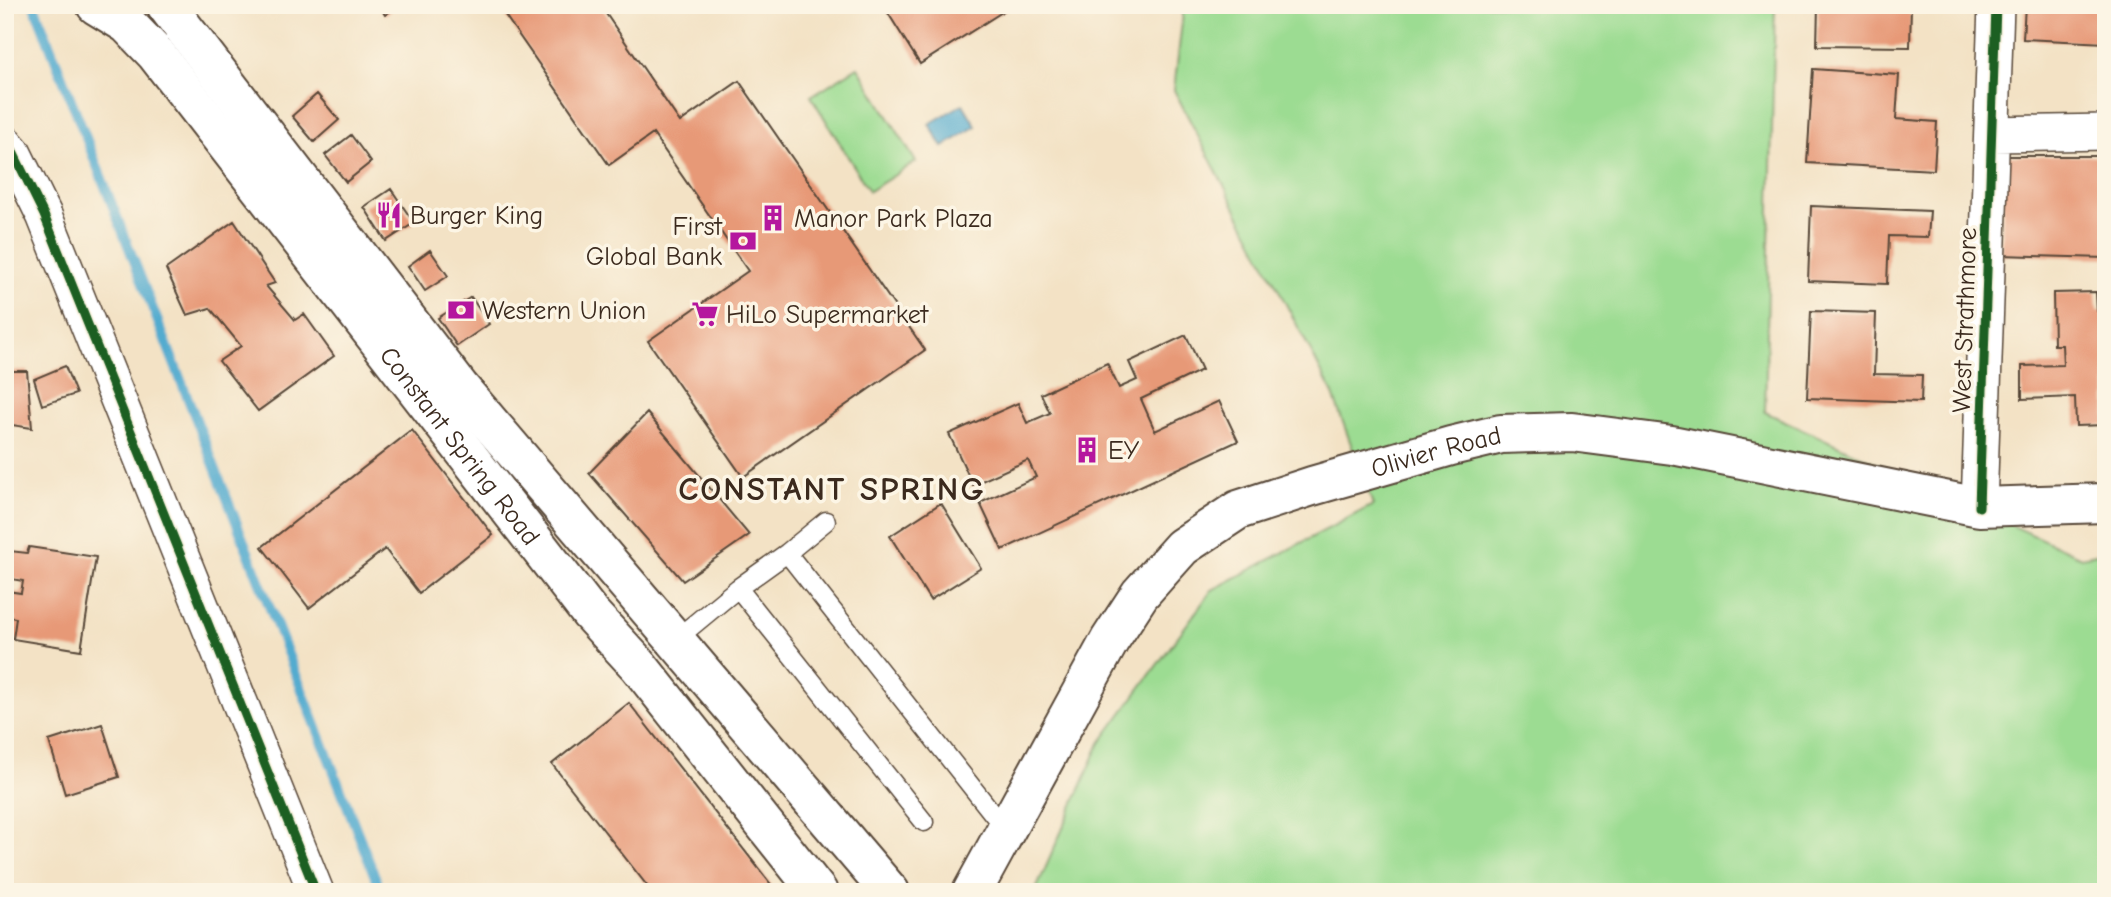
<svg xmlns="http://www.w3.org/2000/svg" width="2111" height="897" viewBox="0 0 2111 897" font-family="'Comic Neue',sans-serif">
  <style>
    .green { fill: #9cdc92; stroke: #6c8358; stroke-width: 2 }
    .water { fill: #52abcf; stroke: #466a76; stroke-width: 2 }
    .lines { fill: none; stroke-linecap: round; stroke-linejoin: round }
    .stream { stroke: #52abcf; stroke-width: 10 }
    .building { fill: #e79977 }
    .service-casing { stroke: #574637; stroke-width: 21 }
    .minor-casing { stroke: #574637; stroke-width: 38 }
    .secondary-casing { stroke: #574637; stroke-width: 42 }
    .primary-casing { stroke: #574637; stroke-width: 42 }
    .service { stroke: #fff; stroke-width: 18 }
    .minor { stroke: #fff; stroke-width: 35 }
    .secondary { stroke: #fff; stroke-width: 38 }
    .primary { stroke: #fff; stroke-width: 38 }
    .cycleway-casing { stroke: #fcf5e5; stroke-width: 13 }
    .cycleway { stroke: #1b5e20; stroke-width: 9 }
    .labels { text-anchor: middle; stroke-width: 7; stroke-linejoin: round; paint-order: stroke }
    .poi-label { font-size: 26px; fill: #3b2a1e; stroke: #fcf5e5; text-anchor: start }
    .street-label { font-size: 26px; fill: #3b2a1e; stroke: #fcf5e5 }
    .district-label { font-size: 33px; font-weight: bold; letter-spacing: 2px; fill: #3b2a1e; stroke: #fcf5e5 }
  </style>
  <rect width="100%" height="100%" fill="#fcf5e5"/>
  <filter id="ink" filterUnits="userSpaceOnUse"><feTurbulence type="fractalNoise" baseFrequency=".0143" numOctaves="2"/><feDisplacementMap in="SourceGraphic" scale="14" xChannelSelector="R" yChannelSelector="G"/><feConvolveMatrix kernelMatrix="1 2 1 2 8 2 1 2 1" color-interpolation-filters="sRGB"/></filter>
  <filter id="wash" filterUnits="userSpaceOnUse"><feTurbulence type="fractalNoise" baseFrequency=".00686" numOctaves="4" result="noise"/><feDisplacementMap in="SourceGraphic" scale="28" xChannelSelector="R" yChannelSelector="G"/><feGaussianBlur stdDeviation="1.57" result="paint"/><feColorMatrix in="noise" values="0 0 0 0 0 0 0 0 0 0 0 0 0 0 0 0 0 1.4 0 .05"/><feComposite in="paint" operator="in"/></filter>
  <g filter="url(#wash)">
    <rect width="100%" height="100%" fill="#f3e2c5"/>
    <path class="green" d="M1184,5H1775L1765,412L2081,557L2106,552V892H1035L1100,743L1212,590L1373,505L1332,392L1174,90Z
      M858,67L916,162L869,191L811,96Z"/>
    <path class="water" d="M963,104L976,126L943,147L929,124Z"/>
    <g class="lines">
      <path class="stream" d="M34,5L381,892"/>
    </g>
    <g id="blocks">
      <path class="building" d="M379,5H399L385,15Z
        M498,5H600L680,122L739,81L925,350L743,477L648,341L748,271L653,134L609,165Z
        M883,5H1013L920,64Z
        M1818,5H1911L1910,47L1817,46Z
        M2025,5H2106V43L2023,39Z
        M1813,69L1899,75L1896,119L1937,122L1934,170L1807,163Z
        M317,94L339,120L314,142L292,116Z
        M351,135L371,162L346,182L325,155Z
        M2005,156H2106V258L2001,255Z
        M391,189L414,223L386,241L364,207Z
        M1811,206L1930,211L1928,237L1889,236L1887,284L1808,281Z
        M234,221L275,283L266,286L295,320L304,314L334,356L258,411L219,361L241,346L210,308L187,315L166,269Z
        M430,250L448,276L425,291L408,266Z
        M2096,292L2097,311H2106V425L2076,426L2075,397L2022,399V366L2063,365L2062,345H2054L2053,293Z
        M471,297L489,324L457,346L438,318Z
        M1811,311L1876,313L1874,374L1922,375L1921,402L1807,398Z
        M1186,335L1202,370L1141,399L1155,431L1219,401L1238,441L1002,550L980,503L1036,477L1028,460L973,485L949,434L1018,403L1027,423L1050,413L1041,394L1107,363L1119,388L1137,380L1129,362Z
        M65,366L76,394L42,405L34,379Z
        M5,371H27L32,428L5,424Z
        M647,413L749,535L683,581L589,473Z
        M412,430L493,535L419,593L385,549L309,608L262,547Z
        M941,503L981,568L930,600L890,536Z
        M29,547L96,557L81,650L13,639L16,618L5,616L7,591L21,593L23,581L6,578L10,551L27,553Z
        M629,703L777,892H652L552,764Z
        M102,724L119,777L65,794L49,741Z"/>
    </g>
  </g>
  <g filter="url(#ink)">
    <use href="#blocks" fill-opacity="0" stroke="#574637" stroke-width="2"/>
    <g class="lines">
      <g class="service-casing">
        <path id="service" d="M787,553L1005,829
          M738,588L924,822
          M675,640L738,588L787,553L826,521"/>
      </g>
      <g class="minor-casing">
        <path id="minor" d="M1992,134L2106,132
          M5,143L13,152L44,215L316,892
          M1979,507L1996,5"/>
      </g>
      <g class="secondary-casing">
        <g id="secondary">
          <path id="s1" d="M972,892L1110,640L1140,594L1182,547L1238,510L1312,486L1451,446L1501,434L1572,432L1672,445L1979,507L2106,503"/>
        </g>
      </g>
      <g class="primary-casing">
        <g id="primary">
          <path id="s2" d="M96,5L127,24L156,54L590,613L638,665L818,892"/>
          <path d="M166,5L460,388L890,892"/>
        </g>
      </g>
      <use href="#service" class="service"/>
      <use href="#minor" class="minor"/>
      <use href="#secondary" class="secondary"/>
      <use href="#primary" class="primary"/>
      <g class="cycleway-casing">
        <path id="cycleway" d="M5,143L13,152L44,215L316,892
          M1979,507L1996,5"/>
      </g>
      <use href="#cycleway" class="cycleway"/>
    </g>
  </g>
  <defs>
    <g id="restaurant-bare" transform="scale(2.1)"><path d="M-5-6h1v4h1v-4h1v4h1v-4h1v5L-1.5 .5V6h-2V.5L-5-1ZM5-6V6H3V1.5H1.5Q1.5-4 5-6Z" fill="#b5179e" stroke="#fcf5e5" stroke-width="2.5" paint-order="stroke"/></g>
    <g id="building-bare" transform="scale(2.1)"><path d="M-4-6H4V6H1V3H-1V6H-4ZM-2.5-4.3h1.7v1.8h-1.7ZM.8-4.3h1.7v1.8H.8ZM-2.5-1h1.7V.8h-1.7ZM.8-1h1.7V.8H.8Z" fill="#b5179e" stroke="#fcf5e5" stroke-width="2.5" paint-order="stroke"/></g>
    <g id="bank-bare" transform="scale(2.1)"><path d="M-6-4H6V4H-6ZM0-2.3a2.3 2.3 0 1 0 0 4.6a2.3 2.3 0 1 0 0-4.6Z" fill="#b5179e" stroke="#fcf5e5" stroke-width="2.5" paint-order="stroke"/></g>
    <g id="supermarket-bare" transform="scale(2.1)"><path d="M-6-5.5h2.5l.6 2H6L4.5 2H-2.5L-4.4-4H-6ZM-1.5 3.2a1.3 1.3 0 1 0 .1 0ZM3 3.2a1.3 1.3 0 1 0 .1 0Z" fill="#b5179e" stroke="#fcf5e5" stroke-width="2.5" paint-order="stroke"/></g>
  </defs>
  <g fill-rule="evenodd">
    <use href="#restaurant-bare" x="389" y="215"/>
    <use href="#building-bare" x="773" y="218"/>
    <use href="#bank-bare" x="743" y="241"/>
    <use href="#bank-bare" x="461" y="310"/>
    <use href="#supermarket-bare" x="705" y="314"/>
    <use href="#building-bare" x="1087" y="450"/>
  </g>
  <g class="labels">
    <g class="poi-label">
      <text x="410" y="224">Burger King</text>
      <text x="794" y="227">Manor Park Plaza</text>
      <text x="722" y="235" text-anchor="end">First<tspan x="722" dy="30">Global Bank</tspan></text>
      <text x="482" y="319">Western Union</text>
      <text x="726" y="323">HiLo Supermarket</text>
      <text x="1108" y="459">EY</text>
    </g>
    <g class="street-label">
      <text transform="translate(1964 320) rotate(-88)" y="9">West Strathmore</text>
      <text dy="9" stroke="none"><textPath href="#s2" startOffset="574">Constant Spring Road</textPath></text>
      <text dy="9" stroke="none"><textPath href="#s1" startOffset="679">Olivier Road</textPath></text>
    </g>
    <g class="district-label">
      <text x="832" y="500">CONSTANT SPRING</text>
    </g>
  </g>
  <rect width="2111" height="897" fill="none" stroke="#fcf5e5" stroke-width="28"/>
</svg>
